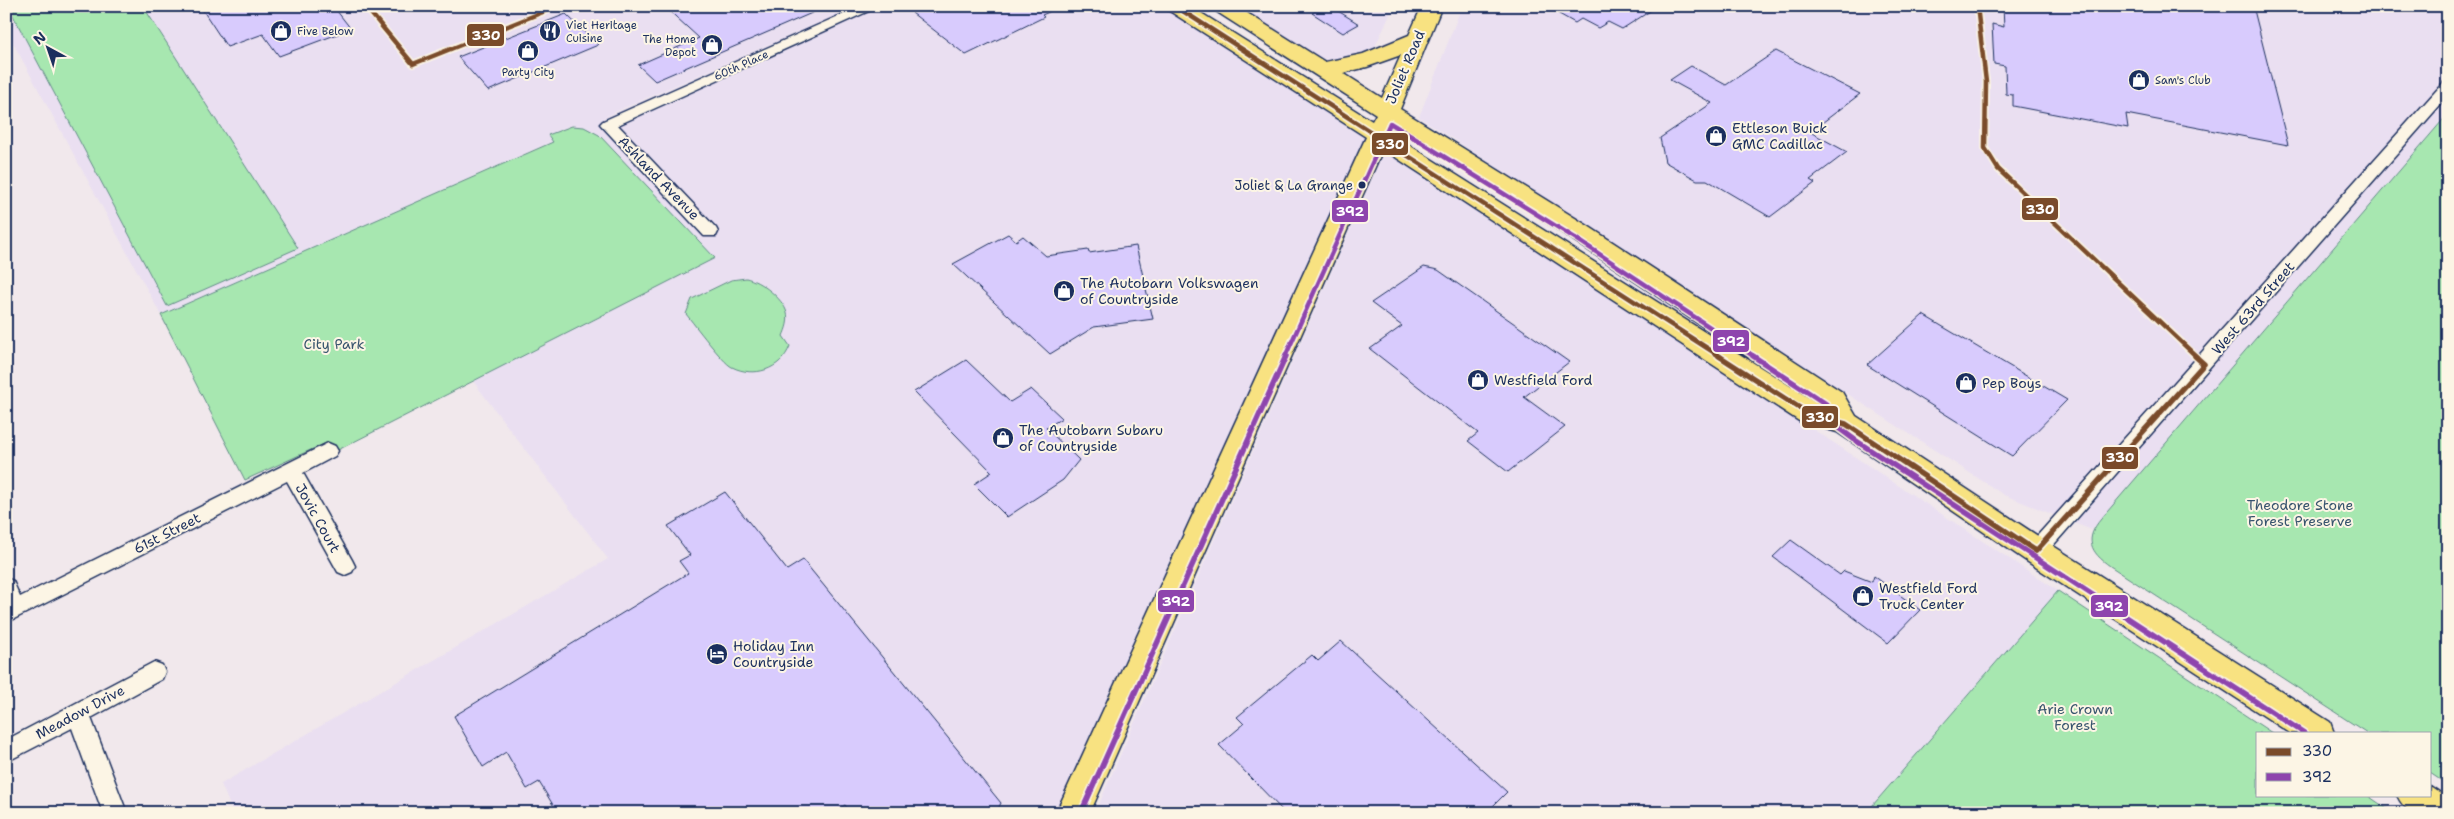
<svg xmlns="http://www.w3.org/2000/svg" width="2454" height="819" viewBox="0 0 2454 819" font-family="'Shantell Sans',sans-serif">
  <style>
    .built { fill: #eadff1; fill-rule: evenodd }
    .green { fill: #a7e7b0; stroke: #618b87 }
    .building { fill: #d8cbfd; stroke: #1b2f5e }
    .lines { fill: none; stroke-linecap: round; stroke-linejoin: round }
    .minor-casing { stroke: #1b2f5e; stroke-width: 3 }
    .primary-casing { stroke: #1b2f5e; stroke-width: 3 }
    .minor { fill: #fcf5e5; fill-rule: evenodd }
    .primary { fill: #f8e281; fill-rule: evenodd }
    .bus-1-far1-casing { stroke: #fcf5e5; stroke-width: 8 }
    .bus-1-casing { stroke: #fcf5e5; stroke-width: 9 }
    .bus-2-far1-casing { stroke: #fcf5e5; stroke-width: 8 }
    .bus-2-casing { stroke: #fcf5e5; stroke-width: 9 }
    .bus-1-far1 { stroke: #7a4b2a; stroke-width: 4.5 }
    .bus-1 { stroke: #7a4b2a; stroke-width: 5.5 }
    .bus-2-far1 { stroke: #8e44ad; stroke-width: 4.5 }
    .bus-2 { stroke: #8e44ad; stroke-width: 5.5 }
    .bus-dot { fill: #1b2f5e; stroke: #fcf5e5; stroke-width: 2 }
    .labels { text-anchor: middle; stroke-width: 4; stroke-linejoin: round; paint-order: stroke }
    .far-poi-label { font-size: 11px; fill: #1b2f5e; stroke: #fcf5e5; text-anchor: start }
    .far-street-label { font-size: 11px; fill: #1b2f5e; stroke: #fcf5e5 }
    .bus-label { font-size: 13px; fill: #1b2f5e; stroke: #fcf5e5; text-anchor: end }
    .street-label { font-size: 14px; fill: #1b2f5e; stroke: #fcf5e5 }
    .poi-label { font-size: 14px; fill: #1b2f5e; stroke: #fcf5e5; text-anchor: start }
    .park-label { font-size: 14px; fill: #37546e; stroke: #fcf5e5 }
    .line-badge { stroke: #fcf5e5; stroke-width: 2 }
    .badge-label { font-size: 14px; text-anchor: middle; font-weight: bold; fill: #fff }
  </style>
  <rect width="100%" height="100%" fill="#f1e8ec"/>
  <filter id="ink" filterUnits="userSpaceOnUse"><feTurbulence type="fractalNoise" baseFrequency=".02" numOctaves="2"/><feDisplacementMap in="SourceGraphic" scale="10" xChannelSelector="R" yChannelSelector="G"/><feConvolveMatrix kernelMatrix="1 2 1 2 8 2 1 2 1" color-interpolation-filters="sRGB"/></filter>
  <g filter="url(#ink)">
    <path class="built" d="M6,6H1192L1375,127L1068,813H233L221,784L608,559L473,381L714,258L595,134L584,127L548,135L554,141L161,315L6,30ZM829,18L600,120L617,111Z
      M1233,6H1394L1373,51L1353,61L1334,63L1311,54Z
      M1462,6H2448V114L2092,530L2004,495L1419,117Z
      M1386,147L2058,591L1866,813H1095Z"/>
    <path class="green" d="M8,6H143L298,248L167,306Z
      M2448,114V785L2430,773V733H2367L2110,566C2090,552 2084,539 2101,519Z
      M572,126L584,127L599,135L715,258L334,452L328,442L245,480L161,315L553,142L548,135Z
      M746,278C760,281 783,298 787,313C789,321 786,329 783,336L790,346C781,370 754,378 732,367C723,363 694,324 686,314L692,299L731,280Z
      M2058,591L2272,733H2258V795H2367L2393,813H1866Z"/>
    <path class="building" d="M200,6H333L351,29L279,56L263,34L227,47Z
      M664,6H828L655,81L638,65L699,38Z
      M926,6H1062L1042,15L1044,17L966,55L912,13Z
      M1325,6H1330L1359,24L1343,33L1312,13Z
      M1545,6H1658L1622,29L1608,22L1598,28L1581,19L1575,23Z
      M2003,6H2253L2288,145L2126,114L2128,128L2013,106V95L2006,94L2005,66L1994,64L1992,24L2004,27Z
      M566,14L598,45L488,91L458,57Z
      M1776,51L1860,94L1810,132L1847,152L1810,180L1815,183L1770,217L1707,180H1697L1665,162L1660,138L1712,103L1670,80L1691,66L1726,85Z
      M1008,234L1016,241L1023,236L1046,256L1088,250L1089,253L1136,246L1153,319L1094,327L1050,354L953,264Z
      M1424,267L1438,270L1569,362L1524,397L1565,427L1508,472L1468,441L1478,433L1370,349L1402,326L1371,303Z
      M1923,315L2067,400L2012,456L1867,365Z
      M966,360L1010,402L1031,389L1062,418L1046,428L1079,460L1063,480L1007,517L974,484L992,472L914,392Z
      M725,492L787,570L803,560L1001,803L996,813H851L845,805L834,813H558L539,782L527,789L506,752L483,767L454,716L688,573L679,561L690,555L668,526Z
      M1791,540L1840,575L1844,571L1872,582L1874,576L1920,610L1888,643L1773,557Z
      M1341,641L1507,792L1486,813H1285L1219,745L1244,724L1237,717L1312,655L1318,661Z"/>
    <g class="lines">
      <g class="minor-casing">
        <path id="minor" d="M861,6H880L618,125L716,228L718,232L716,236H704L600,124L603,121Z
          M2448,81V96L2043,557L2036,559L2029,557L2026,551L2029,545L2443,83Z
          M328,443L335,446L338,451L335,456L303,473L352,560L355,566L352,572L345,575L338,572L287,481L6,623V578L13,581L20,597Z
          M154,662L162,665L165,672L162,679L91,718L127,813H103L72,728L6,762V740Z"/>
      </g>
      <g class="primary-casing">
        <path id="primary" d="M1165,6H1190L1372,121L1376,114L1214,10L1211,6H1236L1325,62L1363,54L1409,35L1422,6H1442L1400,109L1588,226L1842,392L1856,416L2047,542L2330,722L2334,733H2290L2025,560L1837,432L1799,421L1383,149L1090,813H1056L1366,137L1168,10ZM1401,55L1382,98L1343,73L1367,67ZM1393,125L1570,238L1823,407L1390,133Z
          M2430,786L2448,798V813C2425,813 2408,819 2397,795H2430Z"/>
      </g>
      <use href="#minor" class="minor"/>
      <use href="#primary" class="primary"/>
      <g class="bus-1-far1-casing">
        <path id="bus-1-far1" d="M365,6L413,64
          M1175,6L1721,357
          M1977,6L1986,82L1985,148L1998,169L2197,357
          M413,64L558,6"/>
      </g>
      <g class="bus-1-casing">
        <path id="bus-1" d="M1719,356L1809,414L1846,424L2036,551
          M2195,356L2204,364
          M2036,551L2204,364"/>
      </g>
      <g class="bus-2-far1-casing">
        <path id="bus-2-far1" d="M1285,357L1390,123L1575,238L1755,357"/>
      </g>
      <g class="bus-2-casing">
        <path id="bus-2" d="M1753,356L1826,404L1840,429L1855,440L2304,733
          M1081,813L1286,356"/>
      </g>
      <use href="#bus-1-far1" class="bus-1-far1"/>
      <use href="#bus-1" class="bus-1"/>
      <use href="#bus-2-far1" class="bus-2-far1"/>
      <use href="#bus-2" class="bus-2"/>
    </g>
  </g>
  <defs>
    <g id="shop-disc" transform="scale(1.125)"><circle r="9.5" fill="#1b2f5e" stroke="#fcf5e5"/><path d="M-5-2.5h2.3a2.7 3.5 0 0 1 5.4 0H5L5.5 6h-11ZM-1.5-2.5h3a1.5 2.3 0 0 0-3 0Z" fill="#fff"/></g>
    <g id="restaurant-disc" transform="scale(1.125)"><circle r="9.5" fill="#1b2f5e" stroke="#fcf5e5"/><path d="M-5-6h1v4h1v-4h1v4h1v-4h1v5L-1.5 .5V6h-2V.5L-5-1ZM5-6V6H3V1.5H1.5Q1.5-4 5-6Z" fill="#fff"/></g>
    <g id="hotel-disc" transform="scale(1.125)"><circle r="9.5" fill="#1b2f5e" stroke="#fcf5e5"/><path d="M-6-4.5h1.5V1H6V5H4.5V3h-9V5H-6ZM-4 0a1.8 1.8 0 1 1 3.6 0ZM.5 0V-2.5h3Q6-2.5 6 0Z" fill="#fff"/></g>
  </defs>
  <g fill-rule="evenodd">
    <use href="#shop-disc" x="281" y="31"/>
    <use href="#restaurant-disc" x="550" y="31"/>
    <use href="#shop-disc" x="712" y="45"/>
    <use href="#shop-disc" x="528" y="51"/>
    <use href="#shop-disc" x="2139" y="80"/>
    <use href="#shop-disc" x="1716" y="136"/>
    <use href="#shop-disc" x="1064" y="291"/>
    <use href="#shop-disc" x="1478" y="380"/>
    <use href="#shop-disc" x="1966" y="383"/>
    <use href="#shop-disc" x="1003" y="438"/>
    <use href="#shop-disc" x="1863" y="596"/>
    <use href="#hotel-disc" x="717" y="654"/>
  </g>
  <circle class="bus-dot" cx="1362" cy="185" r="4.5"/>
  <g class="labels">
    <g class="far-poi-label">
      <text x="566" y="29">Viet Heritage<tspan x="566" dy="13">Cuisine</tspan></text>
      <text x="297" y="35">Five Below</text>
      <text x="696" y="43" text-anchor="end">The Home<tspan x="696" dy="13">Depot</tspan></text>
      <text x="528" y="76" text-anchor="middle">Party City</text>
      <text x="2155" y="84">Sam's Club</text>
    </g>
    <g class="far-street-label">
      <text transform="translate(741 65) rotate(-24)" y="4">60th Place</text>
    </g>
    <g class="bus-label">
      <text x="1353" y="190">Joliet &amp; La Grange</text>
    </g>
    <g class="street-label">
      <text transform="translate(1405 67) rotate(-67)" y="5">Joliet Road</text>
      <text transform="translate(659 178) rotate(46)" y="5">Ashland Avenue</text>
      <text transform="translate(2253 308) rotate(-49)" y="5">West 63rd Street</text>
      <text transform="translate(318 518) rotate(61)" y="5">Jovic Court</text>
      <text transform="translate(167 533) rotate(-27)" y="5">61st Street</text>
      <text transform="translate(80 712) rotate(-28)" y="5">Meadow Drive</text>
    </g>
    <g class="poi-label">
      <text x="1732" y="133">Ettleson Buick<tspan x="1732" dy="16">GMC Cadillac</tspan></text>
      <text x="1080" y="288">The Autobarn Volkswagen<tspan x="1080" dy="16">of Countryside</tspan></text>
      <text x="1494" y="385">Westfield Ford</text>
      <text x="1982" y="388">Pep Boys</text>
      <text x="1019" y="435">The Autobarn Subaru<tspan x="1019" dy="16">of Countryside</tspan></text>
      <text x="1879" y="593">Westfield Ford<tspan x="1879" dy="16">Truck Center</tspan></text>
      <text x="733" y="651">Holiday Inn<tspan x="733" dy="16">Countryside</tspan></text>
    </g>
    <g class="park-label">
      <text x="334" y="349">City Park</text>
      <text x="2300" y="510">Theodore Stone<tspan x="2300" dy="16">Forest Preserve</tspan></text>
      <text x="2075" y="714">Arie Crown<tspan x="2075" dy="16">Forest</tspan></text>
    </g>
  </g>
  <g class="line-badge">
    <rect x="466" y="23" width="39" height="24" rx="5" fill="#7a4b2a"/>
    <rect x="1371" y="132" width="38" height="24" rx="5" fill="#7a4b2a"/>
    <rect x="2021" y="197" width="38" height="24" rx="5" fill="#7a4b2a"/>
    <rect x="1331" y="199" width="38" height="24" rx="5" fill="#8e44ad"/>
    <rect x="1712" y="329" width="38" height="24" rx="5" fill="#8e44ad"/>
    <rect x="1801" y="405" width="38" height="24" rx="5" fill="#7a4b2a"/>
    <rect x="2101" y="446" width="38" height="24" rx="5" fill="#7a4b2a"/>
    <rect x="1157" y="589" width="38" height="24" rx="5" fill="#8e44ad"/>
    <rect x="2090" y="594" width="39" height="24" rx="5" fill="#8e44ad"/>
  </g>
  <g class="badge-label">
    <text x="486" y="40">330</text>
    <text x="1390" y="149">330</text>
    <text x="2040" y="214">330</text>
    <text x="1350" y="216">392</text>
    <text x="1731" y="346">392</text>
    <text x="1820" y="422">330</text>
    <text x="2120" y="462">330</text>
    <text x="1176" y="606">392</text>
    <text x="2109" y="611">392</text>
  </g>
  <rect width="2454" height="819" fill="none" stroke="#fcf5e5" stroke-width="25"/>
  <rect x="12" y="12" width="2429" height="794" fill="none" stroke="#1b2f5e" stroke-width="2" filter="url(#ink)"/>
  <rect x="2256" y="732" width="175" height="65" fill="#fcf5e5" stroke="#a2a6af"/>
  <rect x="2266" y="748" width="25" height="8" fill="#7a4b2a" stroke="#a2a6af"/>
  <text x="2302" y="756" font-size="15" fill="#1b2f5e">330</text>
  <rect x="2266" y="773" width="25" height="8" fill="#8e44ad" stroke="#a2a6af"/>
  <text x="2302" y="782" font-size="15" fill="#1b2f5e">392</text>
  <g transform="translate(48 48) rotate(320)" stroke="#fcf5e5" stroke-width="4" paint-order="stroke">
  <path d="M0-4L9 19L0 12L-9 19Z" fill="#1b2f5e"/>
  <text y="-8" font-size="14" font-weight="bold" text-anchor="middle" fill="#1b2f5e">N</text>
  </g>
</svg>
